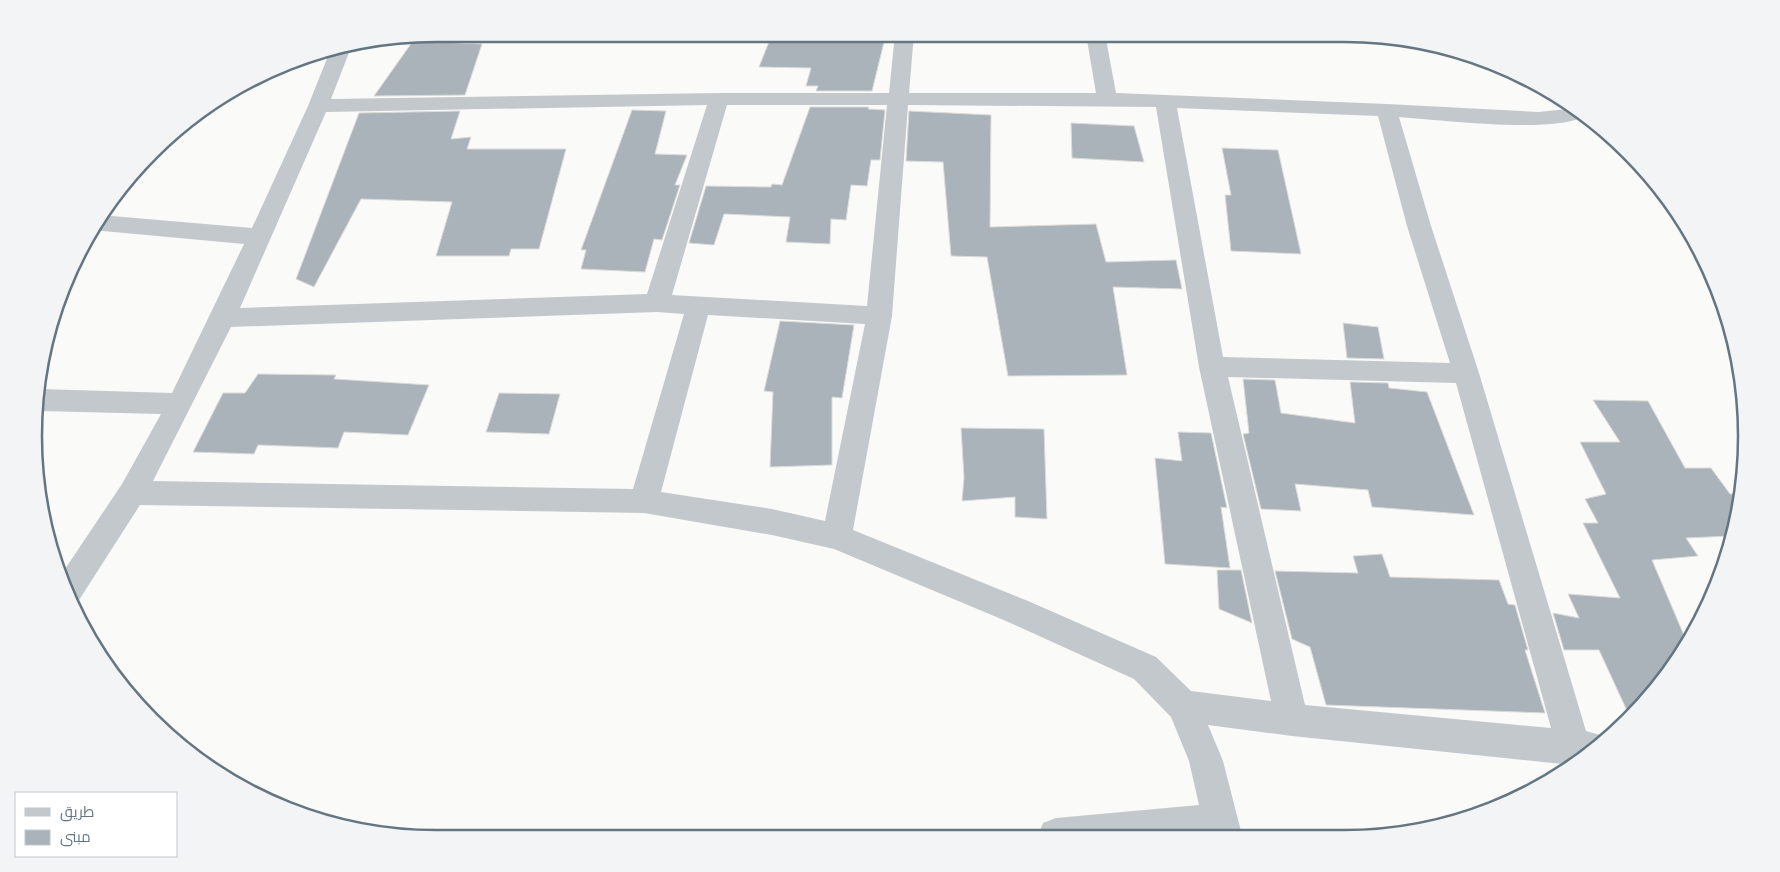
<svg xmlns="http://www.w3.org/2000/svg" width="1780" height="872" viewBox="0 0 1780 872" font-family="Quicksand,Cairo,sans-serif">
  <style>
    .building { fill: #aab3b9; stroke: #dcdcda }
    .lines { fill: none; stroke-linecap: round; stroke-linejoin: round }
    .minor { fill: #c3c8cc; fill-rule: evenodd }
    .rim { fill: none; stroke: #657683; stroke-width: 2.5 }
  </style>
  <rect width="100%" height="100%" fill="#fafaf8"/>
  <path class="building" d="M772,34H886L872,91H816L818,86H806L811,68L759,67Z
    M413,41L482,44L465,95L374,96Z
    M810,107H869L868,109L885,110L880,160H871L867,186L851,185L846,220L831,219L830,244L786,242L790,217L724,214L714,245L689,243L706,186L771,187L772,184L782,185Z
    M632,110L666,111L655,154L687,155L675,185H680L662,240L654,239L645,272L581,269L586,250H581Z
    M460,111L451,139L471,137L467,149H566L539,249H511L509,256H436L452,202L361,199L314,287L296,279L359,113Z
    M909,111L991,115L990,227L1096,224L1106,262L1176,260L1182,289L1113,287L1127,375L1008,376L987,257L951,256L943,162L906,161Z
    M1071,123L1134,126L1144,162L1072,158Z
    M1222,148L1278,150L1301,254L1231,251L1225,195H1231Z
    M780,321L854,325L842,398L832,397V465L770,467L773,392L764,391Z
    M1343,323L1378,327L1384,359L1347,358Z
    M258,374L336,375L334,379L429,385L408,435L344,432L338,448L258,445L254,454L193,452L223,393H245Z
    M1243,379L1275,380L1281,413L1355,423L1350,382L1388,383L1389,388L1427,392L1474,515L1372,507L1368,490L1295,484L1301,511L1261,509L1243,434L1249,433Z
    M499,393L560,394L549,434L486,432Z
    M1593,400L1648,401L1685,468H1711L1730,494L1741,493L1738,515L1732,536L1686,538L1698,556L1652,560L1686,640L1663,681L1629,715L1599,650H1564L1553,613L1579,618L1568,594L1620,598L1583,523H1598L1585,499L1606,494L1580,442H1620Z
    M961,428L1044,429L1047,519L1015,517V497L962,501L964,477Z
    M1178,432L1211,433L1227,508L1221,507L1230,568L1165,564L1155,458L1182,461Z
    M1382,554L1390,577L1499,580L1508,604L1515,605L1528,650H1525L1545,713L1326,705L1310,647L1292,639L1275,571L1358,573L1353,556Z
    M1217,570H1241L1252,623L1219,609Z"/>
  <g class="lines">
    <path class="minor" d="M895,34H914L909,93H1096L1086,34H1105L1116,93L1387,104L1538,112L1567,109L1573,106L1585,116C1554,134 1440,120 1399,117L1431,226L1479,373L1586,731L1607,737L1589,755L1572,765L1292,736L1208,725L1223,761L1242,835L1038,836L1043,823L1056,818L1199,805L1189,761L1171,717L1134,679L1006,621L834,549L772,535L644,513L140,505L79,600L72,602L63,572L122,484L161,414L40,411V389L172,393L244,244L92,230L100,215L252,228L308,106L330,51L349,48L350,50L331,99L719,93H889ZM707,105L647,294L240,308L326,112ZM727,105H887L867,306L672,295ZM908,105L1156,107L1199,367L1271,701L1191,691L1156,657L1028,601L853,530L892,316ZM1177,108L1378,116L1407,226L1450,363L1223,357ZM657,312L684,314L633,489L153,481L231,327ZM708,315L865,324L825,521L772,509L661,492ZM1228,377L1456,383L1551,728L1305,705Z"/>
  </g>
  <path d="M0 0H1780V872H0ZM436 42H1344A394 394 0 0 1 1738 436V436A394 394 0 0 1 1344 830H436A394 394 0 0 1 42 436V436A394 394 0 0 1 436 42Z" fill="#f3f4f5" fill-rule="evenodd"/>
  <path class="rim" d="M436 42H1344A394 394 0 0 1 1738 436V436A394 394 0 0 1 1344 830H436A394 394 0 0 1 42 436V436A394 394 0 0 1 436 42Z"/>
  <rect x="15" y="792" width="162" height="65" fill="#ffffff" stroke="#c1c8cd"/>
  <rect x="25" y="808" width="25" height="8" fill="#c3c8cc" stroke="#c1c8cd"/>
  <text x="60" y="817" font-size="15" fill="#657683">طريق</text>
  <rect x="25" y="830" width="25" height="15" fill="#aab3b9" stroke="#c1c8cd"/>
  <text x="60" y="842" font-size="15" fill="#657683">مبنى</text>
</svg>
